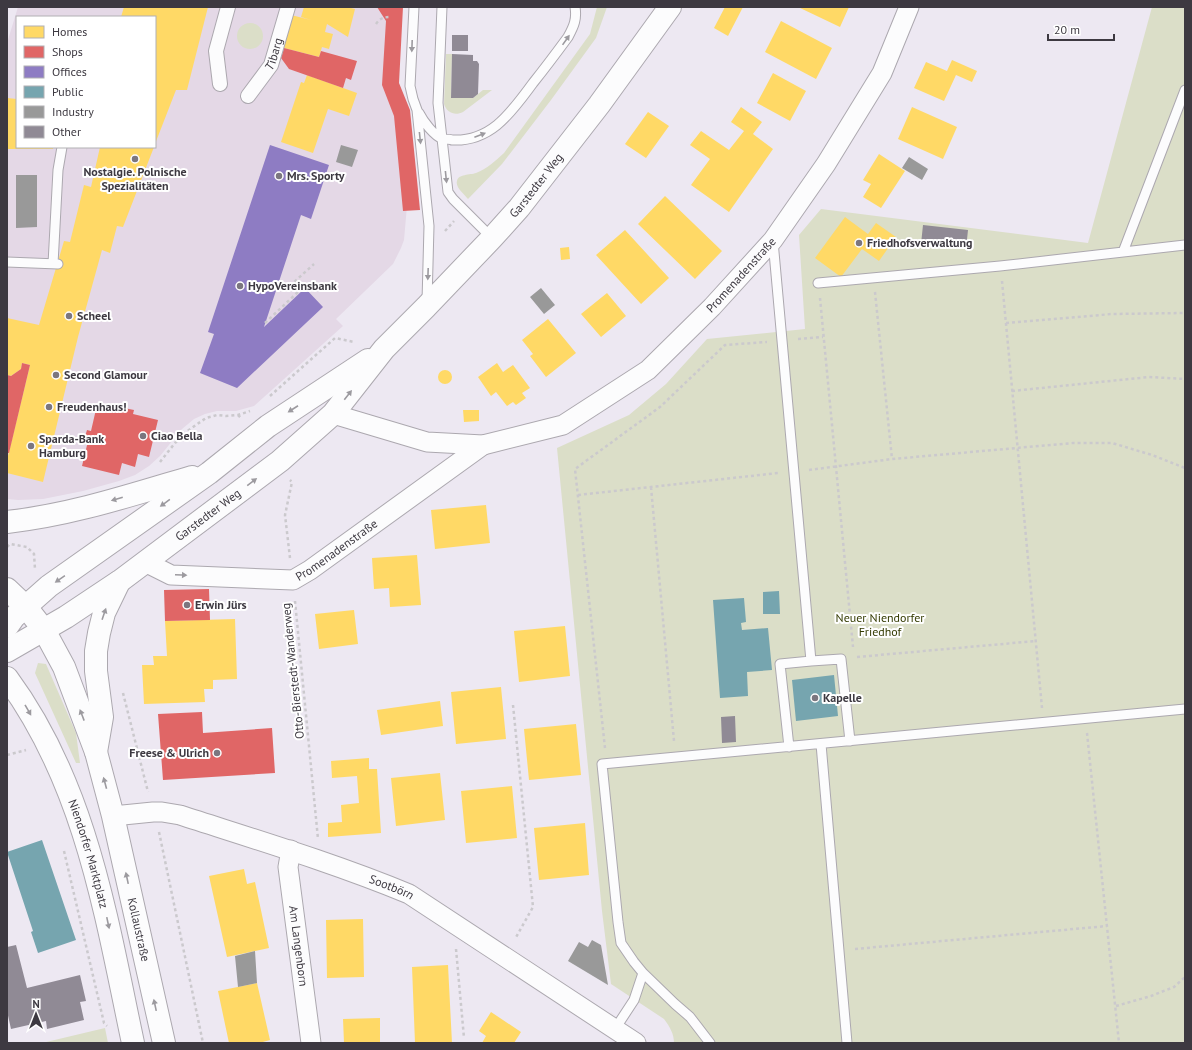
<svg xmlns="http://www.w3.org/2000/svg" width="1192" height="1050" viewBox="0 0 1192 1050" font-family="'PT Sans',sans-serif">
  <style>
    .commercial { fill: #e4d8e6; fill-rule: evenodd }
    .green { fill: #dbdec8 }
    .homes { fill: #ffd966 }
    .shops { fill: #e06666 }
    .offices { fill: #8e7cc3 }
    .public { fill: #76a5af }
    .industry { fill: #999 }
    .building { fill: #908a95 }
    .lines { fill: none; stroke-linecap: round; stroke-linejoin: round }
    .service-casing { stroke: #aca8af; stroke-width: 11 }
    .pedestrian-casing { stroke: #aca8af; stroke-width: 16 }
    .minor-casing { stroke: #aca8af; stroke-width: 21 }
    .secondary-casing { stroke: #aca8af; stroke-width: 24 }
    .primary-casing { stroke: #aca8af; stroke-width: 24 }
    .path { stroke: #cbc9cd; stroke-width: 2.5; stroke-dasharray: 3 3; stroke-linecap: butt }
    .service { stroke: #fcfcfd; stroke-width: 9 }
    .pedestrian { stroke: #fcfcfd; stroke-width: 14 }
    .minor { stroke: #fcfcfd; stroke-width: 19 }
    .secondary { stroke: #fcfcfd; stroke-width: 22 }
    .primary { stroke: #fcfcfd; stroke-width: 22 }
    .oneway { fill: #9c9a9f }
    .poi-dot { fill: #7b767f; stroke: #fff; stroke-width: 1.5 }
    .labels { text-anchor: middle; stroke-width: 4; stroke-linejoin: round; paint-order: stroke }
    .street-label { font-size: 12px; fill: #3d3941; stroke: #fff }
    .poi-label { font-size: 12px; font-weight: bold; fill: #3d3941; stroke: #fff; text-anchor: start }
    .park-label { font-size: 12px; fill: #333a00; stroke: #fff }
  </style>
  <rect width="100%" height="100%" fill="#ede8f2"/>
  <path class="commercial" d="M18,7H388L400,122L407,206L404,240L401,248L393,264L336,319L343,326L254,406L236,411H217L205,414L194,419L182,429L160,456L149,466L135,475L119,481L83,491L43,499L18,500L7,499V43ZM17,17H155V147H17Z"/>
  <path class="green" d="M597,7H607L596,38L551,100L502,164L468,199C464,194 455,187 457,181C458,174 470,175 476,173C487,169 495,161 504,153L590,34Z
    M1152,7H1185V1043H674C674,1034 670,1027 664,1019L611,984L602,911L557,448L629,415L666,384L707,339L805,329L799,235L821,209L1088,243Z
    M237 36a13 13 0 1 1 26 0a13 13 0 1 1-26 0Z
    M446,54H452L451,98H473L483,90H492L463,112C455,116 447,113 444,104Z
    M38,663L46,664L76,733L80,763H76L35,673Z
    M105,1028L108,1043H42Z"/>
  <path class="homes" d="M124,7H208L187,90H176L155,144V17H121Z
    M304,7H347L355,9L348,37L327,24L325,32L333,34L329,49L322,47L319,57L284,48L291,15L311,20L301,17Z
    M725,7H743L728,36L714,28Z
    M798,7H849L840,27Z
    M781,21L832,48L816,79L765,52Z
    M952,60L977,71L972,82L956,75L944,101L914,88L926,62L947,71Z
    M773,73L806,91L790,121L757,103Z
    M307,75L357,93L349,116L328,109L313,153L281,142L301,82L304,83Z
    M7,98L17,99V147H53V149H7Z
    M741,107L762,122L753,134L773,149L729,212L691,185L710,159L690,145L701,131L729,150L744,131L731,122Z
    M912,107L957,127L943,159L898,139Z
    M648,112L669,126L646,158L625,144Z
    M100,147H154L123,227L117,226L110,253L102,250L78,337L43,482L7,473V460L30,365L22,363L21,369L11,376L7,375V318L39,325L64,241L70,242L84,185L91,187Z
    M879,154L905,171L881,208L863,197L871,184L863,180Z
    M665,196L722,251L695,279L638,224Z
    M845,217L868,234L876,223L896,237L879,261L862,249L841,277L815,258Z
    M625,230L669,278L641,304L596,255Z
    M569,247L570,259L561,260L560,248Z
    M607,293L626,316L601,337L581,314Z
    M548,319L576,353L546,377L530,356L533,354L522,340Z
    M497,363L503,372L513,365L530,388L522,393L526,398L516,405L513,402L507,406L496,392L491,396L478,377Z
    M438 377a7 7 0 1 1 14 0a7 7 0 1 1-14 0Z
    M463,410H479V421L464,422Z
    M486,505L490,543L435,549L431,510Z
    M417,555L421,605L390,607L389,588L374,589L372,558Z
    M354,610L358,644L319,649L315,614Z
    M235,619L237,679L213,680V689H204L205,702L144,704L142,665H154L153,656H167L165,621Z
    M565,626L570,676L519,682L514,631Z
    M501,687L506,739L456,744L451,692Z
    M440,701L443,726L381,735L377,710Z
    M576,724L581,775L529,780L524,729Z
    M369,758V769H377L381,833L328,837V823L342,822L341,805L359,803L357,776L332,778L331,761Z
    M440,773L445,820L396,826L391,778Z
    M512,786L517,838L466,843L461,791Z
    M585,823L589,875L539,880L534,828Z
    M244,869L247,884L255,882L269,948L227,957L209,876Z
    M363,919L364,977L327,978L326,920Z
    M448,965L452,1043H415L412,967Z
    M257,983L270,1040L259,1043H229L218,991Z
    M491,1012L521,1032L514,1043H482L486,1036L479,1031Z
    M380,1018V1043H344L343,1019Z"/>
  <path class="shops" d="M377,7H403L399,83L410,110L420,210L403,211L394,116L382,85L386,21Z
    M284,48L319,57L321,51L357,61L351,80L346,78L343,88L289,69L281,58Z
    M22,363L30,365L9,453H7V375L11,376L21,369Z
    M97,405L123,412L124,408L134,410L133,414L158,420L149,457L138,454L135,467L122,463L119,475L82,466L88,441L84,440L87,430L91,431Z
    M209,589L210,620L165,621L164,590Z
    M202,712L203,733L272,728L275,773L163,780L158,714Z"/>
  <path class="offices" d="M270,145L329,165L311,219L301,215L264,327L305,288L323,307L237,388L200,373L214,334L208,332Z"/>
  <path class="public" d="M779,591L780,614H763V592Z
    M744,598L746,622L741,623L742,630L768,628L772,670L747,672L748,696L720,698L713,600Z
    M834,675L838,716L796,721L792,680Z
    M42,840L76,940L38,953L31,932L33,931L7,852Z"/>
  <path class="industry" d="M341,145L358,150L352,167L336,162Z
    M909,157L928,169L922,180L902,168Z
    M16,175H37V227L16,228Z
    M541,288L555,305L544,314L530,297Z
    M592,940L601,945L608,985L568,961L579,942L588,947Z
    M255,951L257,983L238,987L235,956Z"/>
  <path class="building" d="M452,35H468V51H452Z
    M452,54L473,55V61H477L479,64L478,94L473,98H451Z
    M923,225L968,230L966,249L921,244Z
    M735,716L736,742L722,743L721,717Z
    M16,945L27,988L80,975L86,1001L80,1002L84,1020L47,1029L46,1021L11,1029L7,1011V947Z"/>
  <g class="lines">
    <g class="service-casing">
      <path id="service" d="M414,7L410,86L413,99L417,110L429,226L427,302
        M442,7L438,103L448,192L453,199L492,238
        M419,113C423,121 434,136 443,139C446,139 450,139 452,140C492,142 512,111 533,83C545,68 557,52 568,37C574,26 577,19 575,7
        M773,241L811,661L841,659L850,741
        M1123,252L1185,90
        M7,262L58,264
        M53,264L58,170L62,147
        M818,283L1000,266L1185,245
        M821,744L847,1043
        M789,747L780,664L811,661
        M615,1029L634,1000L643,973
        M710,1043L690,1017L675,1004L643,973L634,962L621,943L618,922L602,764L1185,709"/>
    </g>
    <g class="pedestrian-casing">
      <g id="pedestrian">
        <path d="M220,84L216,51L228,7"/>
        <path id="s1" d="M248,96L271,65L288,7"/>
      </g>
    </g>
    <g class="minor-casing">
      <g id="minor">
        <path id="s2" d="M333,414L427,442L483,445L563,425L648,370L712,307L773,240L826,164L882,73L909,7"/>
        <path id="s3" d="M145,562L171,575L293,580L310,570L483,445"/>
        <path id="s4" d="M113,816L153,812H162L180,815C257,840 334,863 409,894L636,1043"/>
        <path id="s5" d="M291,850L288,867L311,1043"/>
      </g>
    </g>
    <g class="secondary-casing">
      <g id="secondary">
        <path d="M7,522C71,515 131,495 192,477"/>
        <path d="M7,627L14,617L49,586L209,473L268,426L368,360"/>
        <path id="s6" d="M7,651L66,617L120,581L280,461L333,414L384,349L426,307L492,238L519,208L599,105L670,7"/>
        <path d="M96,752L102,717L96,671V651L99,633L104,613L119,582"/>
      </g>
    </g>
    <g class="primary-casing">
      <g id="primary">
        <path id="s7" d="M7,589L26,607L44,630L64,667L96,752L113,816L164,1043"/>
        <path id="s8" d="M7,678C86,785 106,916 133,1043"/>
      </g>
    </g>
    <path class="path" d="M376,24C380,18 384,17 391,17
      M445,231L454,221
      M1002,281L1042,708
      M875,292L892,459
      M820,298L853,647
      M265,323L300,290L293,283L314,264
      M1006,323L1112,314L1185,313
      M798,339L823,337
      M1012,391L1149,377L1185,379
      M270,396L335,338L354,342
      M238,415L242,419
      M7,457H8
      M160,462L175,443L186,432L206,418L217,415L226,416L238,415L250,411
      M809,470L892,459L1073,443H1112L1152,455L1185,468
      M651,487L674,741
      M578,495L778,473
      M7,547L10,544L27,547L34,554L35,569
      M290,558L285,515L292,482L290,480
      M295,601L318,839
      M857,657L1036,641
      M123,693L148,792
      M513,705L533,907L515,939
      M1087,733L1119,1043
      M605,748L575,469L660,407L725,345L767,342
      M7,755L26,750
      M159,832L203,1043
      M64,851L104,1023L107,1026
      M456,949L464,1038
      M855,949L1107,926
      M1116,1006L1151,996L1174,987L1185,977"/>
    <use href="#service" class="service"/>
    <use href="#pedestrian" class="pedestrian"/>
    <use href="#minor" class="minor"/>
    <use href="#secondary" class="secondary"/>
    <use href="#primary" class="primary"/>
  </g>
  <defs><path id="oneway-solid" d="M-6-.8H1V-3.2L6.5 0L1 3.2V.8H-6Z"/></defs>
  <g class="oneway">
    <use href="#oneway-solid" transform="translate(566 40) rotate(-55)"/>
    <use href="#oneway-solid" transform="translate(412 46) rotate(92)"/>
    <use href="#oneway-solid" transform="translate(480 135) rotate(-21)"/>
    <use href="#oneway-solid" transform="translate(420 138) rotate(84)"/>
    <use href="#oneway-solid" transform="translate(446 177) rotate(84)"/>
    <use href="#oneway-solid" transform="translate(428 274) rotate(92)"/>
    <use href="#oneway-solid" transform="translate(348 395) rotate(-52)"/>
    <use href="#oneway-solid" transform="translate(293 409) rotate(147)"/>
    <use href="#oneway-solid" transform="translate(252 482) rotate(-37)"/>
    <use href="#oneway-solid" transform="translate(117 499) rotate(164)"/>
    <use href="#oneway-solid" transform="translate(165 503) rotate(144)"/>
    <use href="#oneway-solid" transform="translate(181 575) rotate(2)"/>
    <use href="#oneway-solid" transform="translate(60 579) rotate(145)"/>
    <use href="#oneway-solid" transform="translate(104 614) rotate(-71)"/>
    <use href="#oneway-solid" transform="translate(28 710) rotate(60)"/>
    <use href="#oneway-solid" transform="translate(82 715) rotate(-111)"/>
    <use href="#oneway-solid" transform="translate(105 783) rotate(-105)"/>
    <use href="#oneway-solid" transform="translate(127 878) rotate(-102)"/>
    <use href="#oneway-solid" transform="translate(108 923) rotate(78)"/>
    <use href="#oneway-solid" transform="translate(155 1005) rotate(-102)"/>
  </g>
  <g class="poi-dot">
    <circle cx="135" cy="159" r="4"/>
    <circle cx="279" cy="176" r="4"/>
    <circle cx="859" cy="243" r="4"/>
    <circle cx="240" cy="286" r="4"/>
    <circle cx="69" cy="316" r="4"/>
    <circle cx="56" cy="375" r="4"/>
    <circle cx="49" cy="407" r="4"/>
    <circle cx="143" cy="436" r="4"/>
    <circle cx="31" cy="446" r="4"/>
    <circle cx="187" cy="605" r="4"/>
    <circle cx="815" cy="698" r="4"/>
    <circle cx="217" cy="753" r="4"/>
  </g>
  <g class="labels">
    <g class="street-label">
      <text dy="4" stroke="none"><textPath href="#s1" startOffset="50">Tibarg</textPath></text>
      <text dy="4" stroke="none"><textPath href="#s6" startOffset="710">Garstedter Weg</textPath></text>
      <text dy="4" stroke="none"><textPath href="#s2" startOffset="471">Promenadenstraße</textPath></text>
      <text dy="4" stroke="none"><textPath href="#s6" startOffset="243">Garstedter Weg</textPath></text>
      <text dy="4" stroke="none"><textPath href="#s3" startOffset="204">Promenadenstraße</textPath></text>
      <text transform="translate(293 671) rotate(-96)" y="4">Otto-Bierstedt-Wanderweg</text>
      <text dy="4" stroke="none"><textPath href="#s8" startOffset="195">Niendorfer Marktplatz</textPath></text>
      <text dy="4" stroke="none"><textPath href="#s4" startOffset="291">Sootbörn</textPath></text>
      <text dy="4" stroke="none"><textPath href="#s7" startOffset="371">Kollaustraße</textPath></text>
      <text dy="4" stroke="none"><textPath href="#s5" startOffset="97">Am Langenborn</textPath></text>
    </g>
    <g class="poi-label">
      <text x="135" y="176" text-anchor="middle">Nostalgie. Polnische<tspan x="135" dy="14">Spezialitäten</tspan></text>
      <text x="287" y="180">Mrs. Sporty</text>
      <text x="867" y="247">Friedhofsverwaltung</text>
      <text x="248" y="290">HypoVereinsbank</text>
      <text x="77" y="320">Scheel</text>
      <text x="64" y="379">Second Glamour</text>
      <text x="57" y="411">Freudenhaus!</text>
      <text x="151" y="440">Ciao Bella</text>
      <text x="39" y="443">Sparda-Bank<tspan x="39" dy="14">Hamburg</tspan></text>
      <text x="195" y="609">Erwin Jürs</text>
      <text x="823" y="702">Kapelle</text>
      <text x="209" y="757" text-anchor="end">Freese &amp; Ulrich</text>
    </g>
    <g class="park-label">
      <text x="880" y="622">Neuer Niendorfer<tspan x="880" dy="14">Friedhof</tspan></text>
    </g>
  </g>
  <rect width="1192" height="1050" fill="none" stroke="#3d3941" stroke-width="16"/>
  <rect x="16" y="16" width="140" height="132" fill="#ffffff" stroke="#b1b0b3"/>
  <rect x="24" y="26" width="20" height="12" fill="#ffd966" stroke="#b1b0b3"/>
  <text x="52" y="36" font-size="12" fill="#3d3941">Homes</text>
  <rect x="24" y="46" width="20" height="12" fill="#e06666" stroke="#b1b0b3"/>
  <text x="52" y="56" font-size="12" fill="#3d3941">Shops</text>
  <rect x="24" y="66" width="20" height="12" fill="#8e7cc3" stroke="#b1b0b3"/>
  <text x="52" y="76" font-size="12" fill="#3d3941">Offices</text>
  <rect x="24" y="86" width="20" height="12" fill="#76a5af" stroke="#b1b0b3"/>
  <text x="52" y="96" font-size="12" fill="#3d3941">Public</text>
  <rect x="24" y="106" width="20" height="12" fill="#999999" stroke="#b1b0b3"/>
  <text x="52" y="116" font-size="12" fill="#3d3941">Industry</text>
  <rect x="24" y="126" width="20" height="12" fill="#908a95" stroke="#b1b0b3"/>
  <text x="52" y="136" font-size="12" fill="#3d3941">Other</text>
  <g transform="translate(36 1014)" stroke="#ffffff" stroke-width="3" paint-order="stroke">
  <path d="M0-3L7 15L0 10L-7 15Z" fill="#3d3941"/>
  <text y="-6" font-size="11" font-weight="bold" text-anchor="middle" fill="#3d3941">N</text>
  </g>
  <path d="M1048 34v6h66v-6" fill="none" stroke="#3d3941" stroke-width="2"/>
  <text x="1054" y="34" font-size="12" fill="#3d3941" stroke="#ffffff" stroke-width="3" paint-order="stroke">20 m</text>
</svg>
